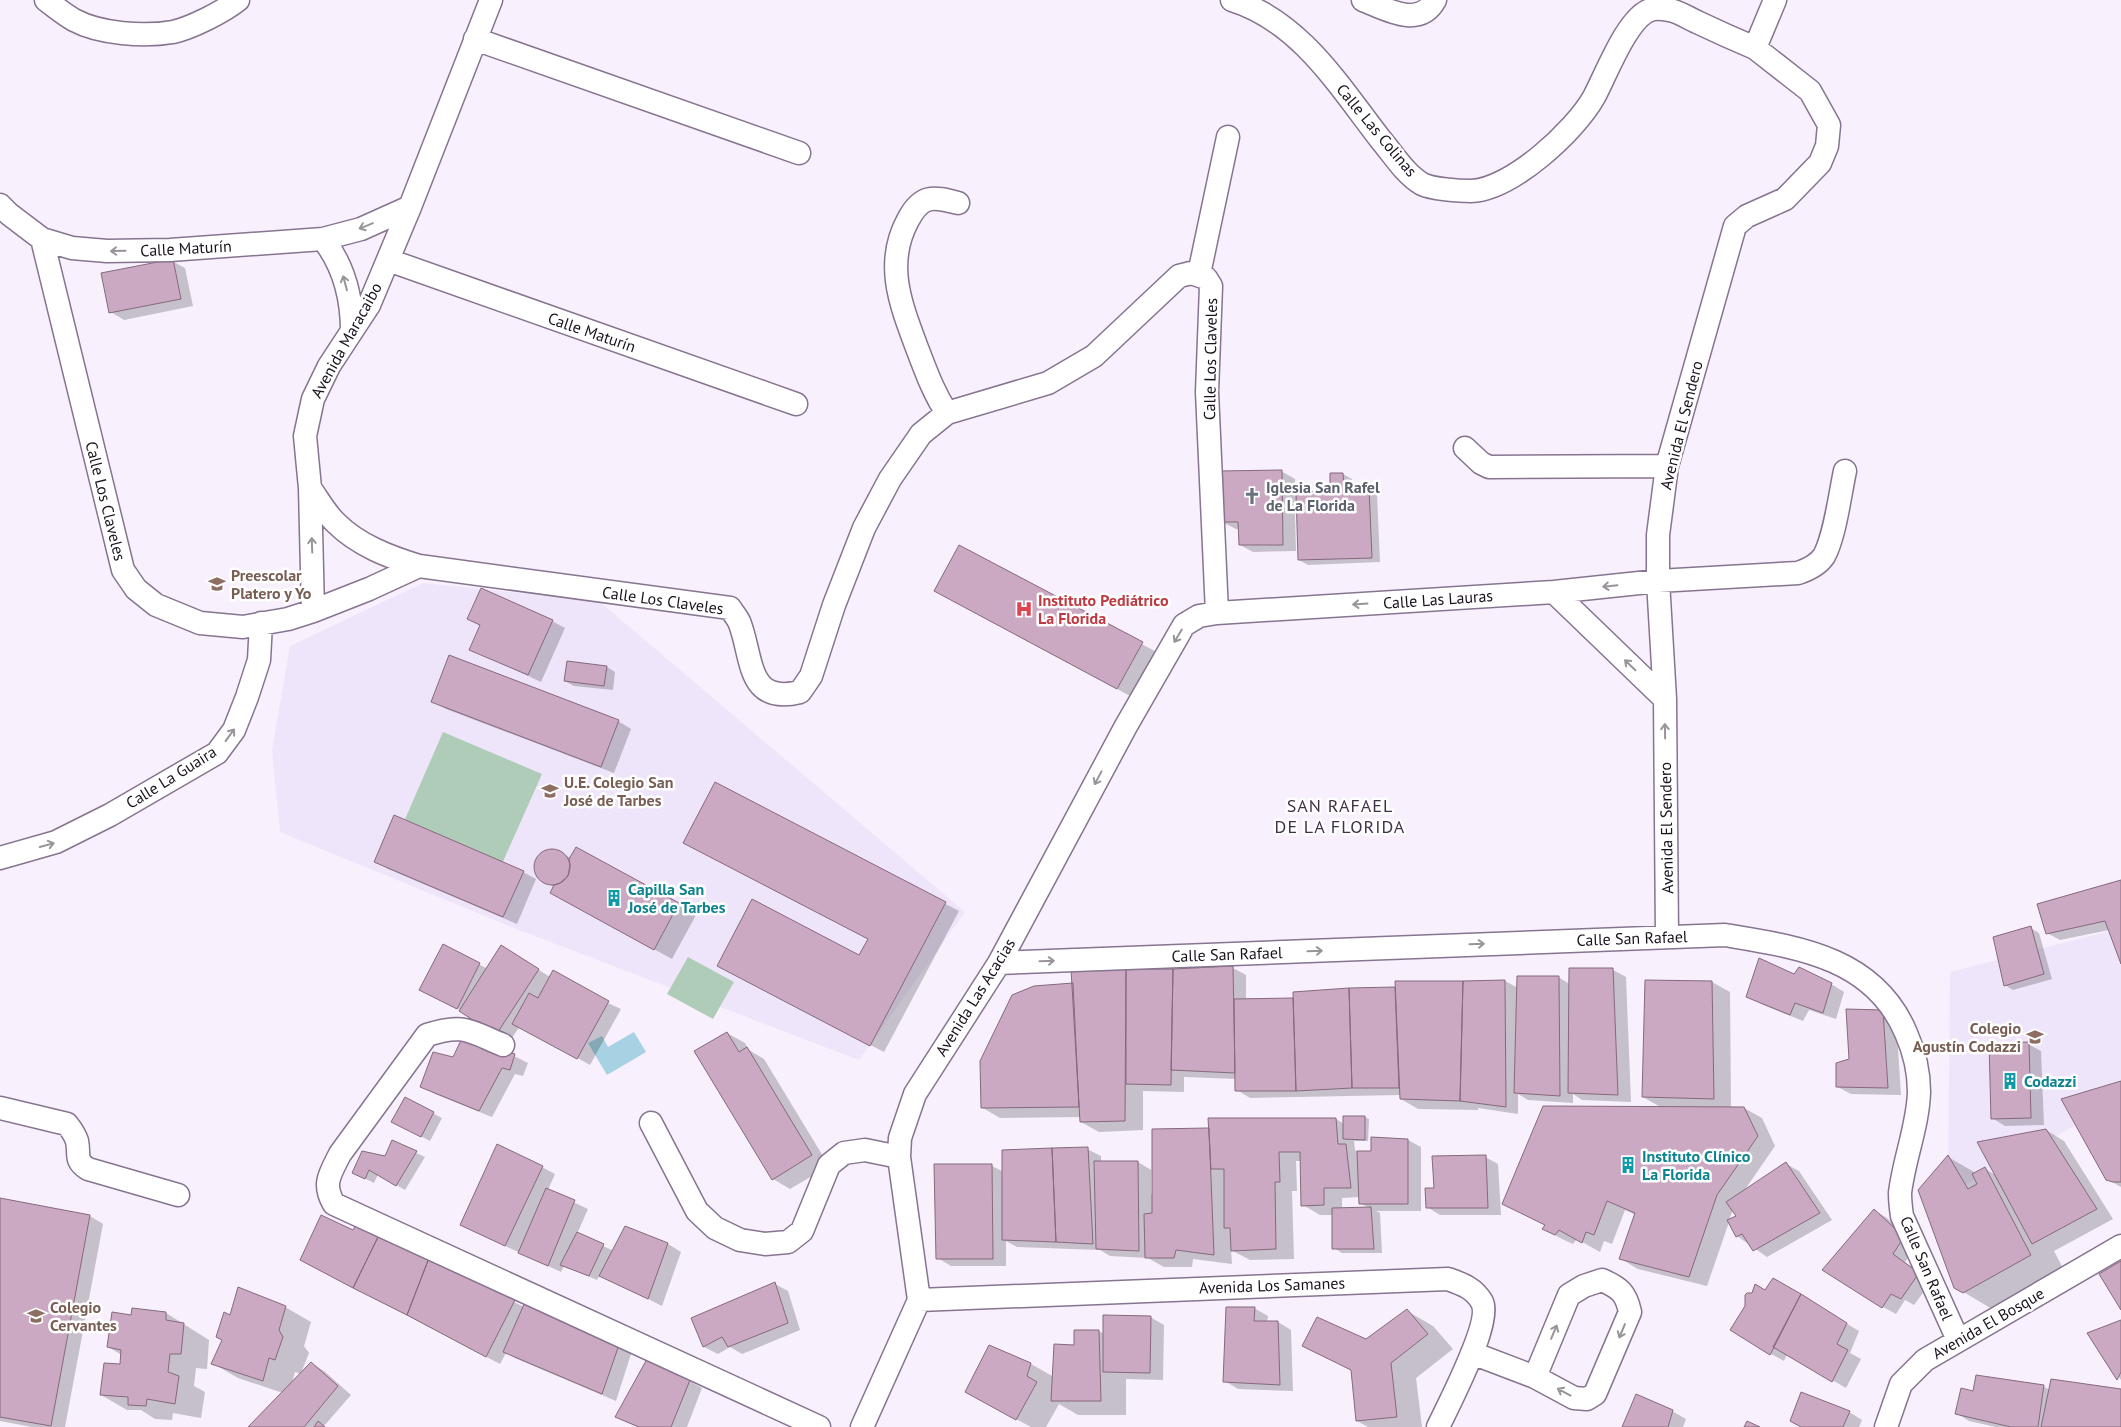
<svg xmlns="http://www.w3.org/2000/svg" width="2121" height="1427" viewBox="0 0 2121 1427" font-family="'PT Sans',sans-serif">
  <style>
    .education { fill: #efe5fa }
    .green { fill: #afccb9 }
    .water { fill: #a7d2e4 }
    .shadow { fill: #0003; fill-rule: evenodd }
    .building { fill: #cba9c2; stroke: #85697d }
    .lines { fill: none; stroke-linecap: round; stroke-linejoin: round }
    .minor-casing { stroke: #867490; stroke-width: 25 }
    .minor { stroke: #fff; stroke-width: 22 }
    .oneway { stroke: #989499 }
    .labels { text-anchor: middle; stroke-width: 5; stroke-linejoin: round; paint-order: stroke }
    .street-label { font-size: 16px; fill: #19121d; stroke: #fff }
    .worship-label { font-size: 16px; font-weight: bold; fill: #5b616d; stroke: #fff; text-anchor: start }
    .education-label { font-size: 16px; font-weight: bold; fill: #785e54; stroke: #fff; text-anchor: start }
    .health-label { font-size: 16px; font-weight: bold; fill: #be3a42; stroke: #fff; text-anchor: start }
    .culture-label { font-size: 16px; font-weight: bold; fill: #0d838f; stroke: #fff; text-anchor: start }
    .neighbourhood-label { font-size: 18px; letter-spacing: 1px; fill: #403149; stroke: #fff }
  </style>
  <rect width="100%" height="100%" fill="#f8f0fd"/>
  <path class="education" d="M423,583L600,602L965,912L859,1060L514,928L280,832L272,750L290,646Z
    M2121,928V1101L1948,1194L1950,972Z"/>
  <path class="green" d="M443,732L542,774L497,875L399,833Z
    M688,957L734,982L713,1019L667,994Z"/>
  <path class="water" d="M634,1032L646,1052L607,1075L588,1043L602,1036L608,1047Z"/>
  <path class="shadow" d="M172,261L185,268L193,306L124,320L111,312Z
    M1281,471L1295,479V494L1332,492L1343,474L1352,479V489H1369L1377,494L1380,562L1308,565L1299,560L1298,514H1295L1296,551L1253,552L1240,545V529H1236L1222,522Z
    M959,547L1168,658L1143,703L962,605Z
    M468,619L552,621L565,628L541,682L471,649L481,626Z
    M607,667L615,672L613,690L574,686L565,681Z
    M433,701L618,721L631,729L614,773L446,709Z
    M716,784L959,911L884,1052L732,973L860,957L869,939Z
    M576,849L696,915L672,959L569,903L554,887L539,877L535,866L539,856L544,852L555,850L571,858Z
    M375,861L523,872L536,879L517,924L388,869Z
    M2121,881V960L2109,930L2060,940L2047,933Z
    M2031,928L2039,933L2052,979L2013,990L2005,985Z
    M443,946L488,969L515,955L550,977L621,1009L590,1065L520,1026L510,1041L452,1005Z
    M1233,968L1246,975V1000L1295,999L1294,993L1505,981L1518,988L1558,977L1570,984L1613,970L1626,977L1631,1102L1582,1100L1573,1094V1103L1528,1100L1518,1094V1114L1478,1108V1110L1418,1109L1401,1099V1095L1250,1098L1237,1090L1236,1079L1184,1077V1092L1143,1091V1130L1099,1132L1081,1122V1117L1000,1118L983,1108L1074,984L1072,971Z
    M1794,976L1831,984L1844,992L1836,1019L1809,1010L1803,1021L1761,1004L1747,996Z
    M1646,981L1712,982L1730,992L1731,1108H1744L1762,1118L1775,1146L1744,1191L1786,1164L1799,1171L1832,1220L1767,1257L1737,1236L1729,1222L1707,1286L1638,1269L1621,1259L1636,1215L1625,1210L1612,1244L1604,1241L1600,1252L1577,1239L1573,1244L1562,1239L1544,1229L1546,1226L1503,1203L1662,1108L1643,1097ZM1733,1210L1738,1216L1729,1220Z
    M1883,1011L1896,1018L1901,1095L1851,1094L1838,1087Z
    M727,1033L745,1043L749,1050L764,1059L829,1166L790,1189L773,1179Z
    M2028,1044L2041,1051L2044,1125L2005,1126L1992,1118Z
    M514,1056L528,1063L523,1076L515,1074L492,1117L435,1094L422,1086L454,1058Z
    M2121,1082V1187L2107,1179Z
    M406,1099L442,1118L430,1141L401,1126Z
    M1365,1117L1369,1119L1368,1141H1354L1355,1150L1358,1152H1373L1408,1140L1421,1147V1211H1376L1380,1213L1382,1253H1342L1334,1248L1333,1215H1320L1303,1205L1301,1161H1296L1297,1191H1292L1294,1259L1250,1260L1231,1250L1232,1264L1193,1259L1192,1267H1164L1148,1258L1110,1256L1100,1250L1017,1247L1006,1241V1266H951L938,1258L992,1166L1004,1172L1087,1149L1101,1156V1163L1138,1162L1151,1170V1194H1154L1210,1129L1336,1119L1344,1124ZM1360,1197V1203L1369,1208L1342,1209V1198Z
    M2046,1130L2064,1141L2113,1219L2054,1251L2067,1276L1992,1309L1955,1287L1948,1157L1976,1173L1985,1169L1996,1175Z
    M392,1142L425,1157L405,1190L378,1174L374,1183L354,1173L385,1158Z
    M1485,1157L1498,1164L1501,1215H1440L1427,1207L1435,1189Z
    M542,1167L555,1174L548,1190L588,1209L577,1234L614,1251L626,1228L668,1244L681,1252L662,1306L600,1275L597,1280L564,1266L561,1272L475,1232Z
    M0,1199L90,1216L103,1224L65,1427H32L0,1421Z
    M1874,1210L1887,1218L1917,1246L1905,1262L1931,1282L1914,1305L1905,1300L1896,1314L1883,1307Z
    M354,1231L429,1259L524,1307L632,1351L616,1401L517,1359L506,1353L500,1364L314,1267Z
    M775,1284L788,1291L800,1330L742,1354L730,1347L718,1354L704,1347L692,1318Z
    M1786,1287L1859,1331L1850,1353L1861,1359L1846,1388L1787,1354L1784,1361L1771,1354L1753,1294Z
    M285,1307L311,1322L304,1346L309,1353L301,1373L311,1363L324,1371L351,1395L324,1426L326,1427H250L283,1393L238,1378L212,1363L223,1340L231,1317ZM295,1372L301,1374L292,1383Z
    M1254,1308L1268,1316L1267,1322H1278L1291,1330L1293,1391L1238,1389L1225,1381Z
    M1407,1311L1433,1326L1453,1349L1416,1378L1422,1427H1368L1357,1421L1352,1371L1303,1345L1366,1340Z
    M166,1313L209,1340L207,1369L196,1368L194,1386L205,1392L201,1418L173,1413L172,1420L155,1419L141,1410H127L101,1395L122,1365V1355L108,1347L132,1316Z
    M1150,1317L1164,1325L1163,1380L1126,1379V1415H1078L1059,1404L1046,1427H1031L992,1406L1031,1364L1054,1377L1075,1346V1332L1099,1331L1104,1334Z
    M2121,1321V1380L2089,1334Z
    M689,1381L702,1388L687,1427H637L617,1417Z
    M2043,1386L2050,1390H2121V1427H1996L1969,1421L1956,1413L1975,1392Z
    M1672,1411L1686,1419L1683,1427H1623Z
    M1849,1412L1862,1420L1859,1427H1802Z"/>
  <path class="building" d="M173,259L181,299L109,313L101,273Z
    M1282,470L1283,545H1239L1238,522H1221L1220,471Z
    M1330,473H1343L1344,488L1369,487L1372,558L1298,560L1296,492L1330,491Z
    M959,545L1143,642L1117,689L934,591Z
    M481,588L553,620L528,675L469,650L480,625L467,619Z
    M449,655L619,720L601,767L431,702Z
    M567,661L607,666L604,686L564,681Z
    M715,782L946,902L870,1046L717,966L752,899L859,955L868,939L683,843Z
    M394,815L524,871L503,917L374,862Z
    M576,847L679,903L654,950L550,893L554,885L560,883L568,876L570,865L569,859Z
    M534 867a18 18 0 1 1 36 0a18 18 0 1 1-36 0Z
    M2121,880V964L2105,921L2046,934L2037,904Z
    M2031,926L2044,974L2004,986L1993,937Z
    M443,944L480,963L457,1009L419,990Z
    M501,945L539,969L496,1035L459,1011Z
    M1759,958L1794,974L1799,967L1832,983L1823,1013L1795,1003L1790,1015L1746,997Z
    M1233,966L1235,1073L1171,1070L1173,969Z
    M1569,968H1613L1618,1095L1568,1093Z
    M1071,969H1126L1125,1121L1080,1122Z
    M1126,969H1173L1171,1085L1126,1084Z
    M553,970L609,1001L577,1059L512,1024L529,993L538,998Z
    M1517,976H1559L1560,1096L1514,1093Z
    M1505,980L1506,1107L1460,1101L1463,981Z
    M1645,980L1712,981L1714,1099L1642,1097Z
    M1395,981H1463L1460,1101L1400,1099Z
    M1073,983L1079,1107L981,1108L980,1061L1012,995L1034,986Z
    M1395,987L1399,1088H1352L1349,988Z
    M1349,988L1352,1088L1296,1091L1293,992Z
    M1293,998L1296,1091H1235L1234,999Z
    M1846,1009L1883,1010L1888,1088L1836,1087V1063L1849,1059Z
    M727,1032L739,1052L747,1047L812,1155L772,1180L694,1051Z
    M463,1036L515,1054L510,1070L502,1068L479,1111L420,1087L433,1052L453,1057Z
    M2029,1042L2031,1118L1991,1119L1989,1043Z
    M2121,1081V1182H2113L2106,1180L2061,1099Z
    M405,1097L434,1112L421,1137L391,1122Z
    M1543,1106L1744,1107L1758,1136L1717,1195L1689,1277L1619,1259L1635,1213L1607,1201L1594,1235L1586,1232L1582,1243L1559,1230L1555,1235L1542,1229L1545,1225L1502,1204Z
    M1343,1116H1365V1140L1343,1139Z
    M1208,1118H1336L1338,1144H1346L1351,1188H1324V1205L1301,1206L1300,1152H1279L1280,1182H1275L1276,1249L1231,1251L1230,1228H1224V1169H1211Z
    M1209,1128L1214,1255L1176,1250L1174,1258H1145L1144,1214L1152,1213V1129Z
    M2046,1129L2097,1209L2032,1244L1977,1142Z
    M1371,1137L1408,1139V1204H1359L1357,1151H1371Z
    M392,1140L417,1151L396,1186L369,1170L365,1179L352,1173L362,1151L385,1156Z
    M497,1144L543,1166L505,1246L460,1225Z
    M1088,1147L1093,1244L1056,1242L1052,1148Z
    M1052,1148L1056,1242L1002,1240V1150Z
    M1486,1155L1488,1208H1426L1425,1188H1434L1432,1156Z
    M1948,1155L1968,1189L1977,1184L1972,1174L1985,1167L2031,1255L1963,1293L1954,1288L1918,1190Z
    M1094,1161H1138L1139,1251L1096,1249Z
    M1786,1162L1820,1213L1753,1251L1742,1234L1736,1237L1727,1220L1736,1216L1726,1202Z
    M934,1164H992L993,1259H936Z
    M546,1188L575,1200L548,1266L518,1253Z
    M0,1198L90,1215L51,1426L0,1417Z
    M1371,1207L1374,1249H1332V1208Z
    M1874,1209L1904,1237L1893,1254L1919,1273L1901,1299L1891,1294L1882,1308L1822,1270Z
    M321,1215L353,1230L356,1225L379,1235L353,1288L300,1260Z
    M625,1226L668,1243L648,1299L599,1276Z
    M577,1232L604,1244L589,1276L560,1265Z
    M379,1235L429,1258L407,1315L353,1288Z
    M429,1258L515,1300L486,1357L407,1315Z
    M2121,1261V1310L2099,1274Z
    M1773,1278L1801,1294L1770,1355L1730,1330L1745,1306V1295L1747,1293H1752L1755,1284L1765,1290Z
    M775,1282L788,1323L728,1347L722,1337L703,1347L691,1318Z
    M238,1287L286,1306L279,1330L283,1337L275,1360L269,1358L263,1381L211,1364L222,1340L216,1337L224,1312L230,1315Z
    M1801,1294L1847,1323L1837,1344L1848,1350L1832,1382L1773,1347Z
    M525,1302L620,1342L602,1394L503,1352Z
    M1226,1307H1255L1254,1321H1278L1280,1385L1223,1382Z
    M132,1308L166,1312V1320L184,1323L181,1354H170L168,1372L179,1376L175,1404L147,1399L146,1406L128,1405V1397L100,1395L104,1363L120,1364L121,1350L107,1347L112,1312L131,1315Z
    M1407,1309L1428,1334L1391,1363L1397,1417L1356,1421L1351,1370L1302,1346L1317,1317L1366,1339Z
    M1103,1315L1151,1316L1150,1373L1103,1372Z
    M2121,1320V1372L2117,1380L2087,1333Z
    M1074,1330H1099L1101,1401H1051L1054,1344L1074,1345Z
    M989,1345L1031,1363L1027,1376L1037,1382L1016,1420L965,1392Z
    M647,1359L690,1380L671,1427H639L615,1417Z
    M311,1362L338,1386L304,1427H248Z
    M1976,1375L2044,1385L2038,1427H2011L1955,1414L1961,1388L1973,1391Z
    M2051,1379L2121,1389V1427H2041Z
    M1801,1392L1850,1411L1843,1427H1801L1790,1421Z
    M1636,1394L1673,1410L1668,1427H1622Z
    M318,1421L325,1427H314Z
    M1747,1421L1760,1427H1744Z"/>
  <g class="lines">
    <g class="minor-casing">
      <path id="minor" d="M46,0C55,7 65,15 74,20C100,34 144,37 173,32C191,28 223,12 238,0
        M1232,0C1300,21 1339,86 1381,140C1393,154 1405,174 1422,184C1431,189 1460,191 1471,191C1511,190 1575,131 1594,97C1606,75 1627,18 1650,10C1655,8 1664,9 1669,10C1678,11 1688,18 1697,22C1716,31 1736,40 1755,48
        M1363,0C1386,9 1419,29 1435,0
        M475,39L799,153
        M0,205L9,214L42,239L72,248L107,251L170,250L323,239L361,229L410,207
        M42,239L123,570L136,589L156,605L200,623L243,627L288,619L313,611L369,589L419,566L730,608C733,613 738,618 740,624C753,659 747,705 800,692L811,676L834,605L864,528L890,479L921,434L947,413L1048,383L1094,356L1179,276L1191,273L1206,278L1211,286L1207,392L1217,613
        M323,239C344,266 352,297 352,331
        M388,260L796,404
        M1199,274L1228,137
        M947,413C933,392 926,371 917,348C901,305 884,264 908,220C921,195 932,196 958,203
        M1465,448L1481,463L1489,467L1667,466
        M310,488C318,499 326,514 336,523C358,545 389,557 419,566
        M1554,592L1665,699
        M313,611L310,488L305,436L313,399L329,366L369,305L410,207L491,0
        M0,858L56,842L110,815L217,753L234,730L247,697L259,660L261,623
        M1667,937L1665,699L1658,581V535L1667,466L1735,226L1747,216L1785,199L1820,163L1827,146L1829,125L1810,91L1755,48L1775,0
        M999,963L1725,935C1797,947 1874,957 1906,1033C1914,1051 1919,1071 1919,1092C1918,1126 1904,1159 1900,1193C1900,1200 1901,1209 1902,1216L1958,1340
        M503,1045C469,1031 464,1023 427,1035L340,1154C330,1174 322,1184 334,1204L819,1427
        M0,1108L67,1124C71,1129 75,1135 77,1141C80,1155 74,1160 88,1169L178,1195
        M651,1123L697,1211L715,1228L740,1240L765,1244L788,1242L802,1231L829,1165L844,1153L865,1150L899,1157
        M919,1300L1448,1279C1462,1284 1474,1288 1482,1302C1492,1322 1449,1404 1438,1427
        M1472,1353L1535,1377L1574,1398L1587,1399L1595,1394L1630,1312C1626,1293 1620,1288 1602,1280L1584,1286L1569,1295L1535,1377
        M862,1427L919,1300L899,1157L900,1138L915,1094L999,963L1126,726L1184,625L1199,616L1217,613L1554,592L1658,581L1798,573C1807,570 1818,565 1824,556C1835,536 1840,494 1845,471
        M1886,1427L1901,1384L1925,1360L2121,1246"/>
    </g>
    <use href="#minor" class="minor"/>
  </g>
  <defs><path id="oneway-shaft" d="M-6 0H5M1.5-3L5.5 0L1.5 3" fill="none" stroke-width="1.6" stroke-linecap="round" stroke-linejoin="round" transform="scale(1.25)"/></defs>
  <g class="oneway">
    <use href="#oneway-shaft" transform="translate(366 226) rotate(158)"/>
    <use href="#oneway-shaft" transform="translate(118 251) rotate(179)"/>
    <use href="#oneway-shaft" transform="translate(345 283) rotate(-105)"/>
    <use href="#oneway-shaft" transform="translate(312 545) rotate(-92)"/>
    <use href="#oneway-shaft" transform="translate(1610 586) rotate(174)"/>
    <use href="#oneway-shaft" transform="translate(1360 604) rotate(176)"/>
    <use href="#oneway-shaft" transform="translate(1178 636) rotate(121)"/>
    <use href="#oneway-shaft" transform="translate(1630 665) rotate(-136)"/>
    <use href="#oneway-shaft" transform="translate(1665 731) rotate(-91)"/>
    <use href="#oneway-shaft" transform="translate(230 735) rotate(-54)"/>
    <use href="#oneway-shaft" transform="translate(1098 778) rotate(118)"/>
    <use href="#oneway-shaft" transform="translate(47 845) rotate(-15)"/>
    <use href="#oneway-shaft" transform="translate(1477 944) rotate(-2)"/>
    <use href="#oneway-shaft" transform="translate(1315 951) rotate(-2)"/>
    <use href="#oneway-shaft" transform="translate(1047 961) rotate(-2)"/>
    <use href="#oneway-shaft" transform="translate(1622 1331) rotate(113)"/>
    <use href="#oneway-shaft" transform="translate(1554 1332) rotate(-67)"/>
    <use href="#oneway-shaft" transform="translate(1564 1392) rotate(-152)"/>
  </g>
  <defs>
    <g id="church-bare" transform="scale(1.35)"><path d="M-1.2-6h2.4v3.5h3.3v2.4h-3.3V6h-2.4V-.1h-3.3v-2.4h3.3Z" fill="#6b7280" stroke="#fff" stroke-width="2.5" paint-order="stroke"/></g>
    <g id="school-bare" transform="scale(1.35)"><path d="M0-5L7-2L0 1L-7-2ZM-4 1L0 2.5L4 1V4Q0 6-4 4Z" fill="#8d6e63" stroke="#fff" stroke-width="2.5" paint-order="stroke"/></g>
    <g id="hospital-bare" transform="scale(1.35)"><path d="M-5-5h3v3.5h4V-5h3V5h-3V1.5h-4V5h-3Z" fill="#e0444e" stroke="#fff" stroke-width="2.5" paint-order="stroke"/></g>
    <g id="building-bare" transform="scale(1.35)"><path d="M-4-6H4V6H1V3H-1V6H-4ZM-2.5-4.3h1.7v1.8h-1.7ZM.8-4.3h1.7v1.8H.8ZM-2.5-1h1.7V.8h-1.7ZM.8-1h1.7V.8H.8Z" fill="#0f9aa8" stroke="#fff" stroke-width="2.5" paint-order="stroke"/></g>
  </defs>
  <g fill-rule="evenodd">
    <use href="#church-bare" x="1252" y="496"/>
    <use href="#school-bare" x="217" y="584"/>
    <use href="#hospital-bare" x="1024" y="609"/>
    <use href="#school-bare" x="550" y="791"/>
    <use href="#building-bare" x="614" y="898"/>
    <use href="#school-bare" x="2035" y="1037"/>
    <use href="#building-bare" x="2010" y="1081"/>
    <use href="#building-bare" x="1628" y="1165"/>
    <use href="#school-bare" x="36" y="1316"/>
  </g>
  <g class="labels">
    <g class="street-label">
      <text transform="translate(1377 130) rotate(50)" y="6">Calle Las Colinas</text>
      <text transform="translate(186 248) rotate(-3)" y="6">Calle Maturín</text>
      <text transform="translate(592 332) rotate(19)" y="6">Calle Maturín</text>
      <text transform="translate(346 340) rotate(-61)" y="6">Avenida Maracaibo</text>
      <text transform="translate(1210 359) rotate(-89)" y="6">Calle Los Claveles</text>
      <text transform="translate(1681 425) rotate(-76)" y="6">Avenida El Sendero</text>
      <text transform="translate(106 501) rotate(76)" y="6">Calle Los Claveles</text>
      <text transform="translate(1438 599) rotate(-4)" y="6">Calle Las Lauras</text>
      <text transform="translate(663 600) rotate(8)" y="6">Calle Los Claveles</text>
      <text transform="translate(171 777) rotate(-32)" y="6">Calle La Guaira</text>
      <text transform="translate(1666 828) rotate(-91)" y="6">Avenida El Sendero</text>
      <text transform="translate(1632 938) rotate(-2)" y="6">Calle San Rafael</text>
      <text transform="translate(1227 954) rotate(-2)" y="6">Calle San Rafael</text>
      <text transform="translate(975 997) rotate(-58)" y="6">Avenida Las Acacias</text>
      <text transform="translate(1927 1268) rotate(67)" y="6">Calle San Rafael</text>
      <text transform="translate(1272 1285) rotate(-2)" y="6">Avenida Los Samanes</text>
      <text transform="translate(1988 1323) rotate(-30)" y="6">Avenida El Bosque</text>
    </g>
    <g class="worship-label">
      <text x="1266" y="493">Iglesia San Rafel<tspan x="1266" dy="18">de La Florida</tspan></text>
    </g>
    <g class="education-label">
      <text x="231" y="581">Preescolar<tspan x="231" dy="18">Platero y Yo</tspan></text>
      <text x="564" y="788">U.E. Colegio San<tspan x="564" dy="18">José de Tarbes</tspan></text>
      <text x="2021" y="1034" text-anchor="end">Colegio<tspan x="2021" dy="18">Agustín Codazzi</tspan></text>
      <text x="50" y="1313">Colegio<tspan x="50" dy="18">Cervantes</tspan></text>
    </g>
    <g class="health-label">
      <text x="1038" y="606">Instituto Pediátrico<tspan x="1038" dy="18">La Florida</tspan></text>
    </g>
    <g class="culture-label">
      <text x="628" y="895">Capilla San<tspan x="628" dy="18">José de Tarbes</tspan></text>
      <text x="2024" y="1087">Codazzi</text>
      <text x="1642" y="1162">Instituto Clínico<tspan x="1642" dy="18">La Florida</tspan></text>
    </g>
    <g class="neighbourhood-label">
      <text x="1340" y="812">SAN RAFAEL<tspan x="1340" dy="21">DE LA FLORIDA</tspan></text>
    </g>
  </g>
</svg>
